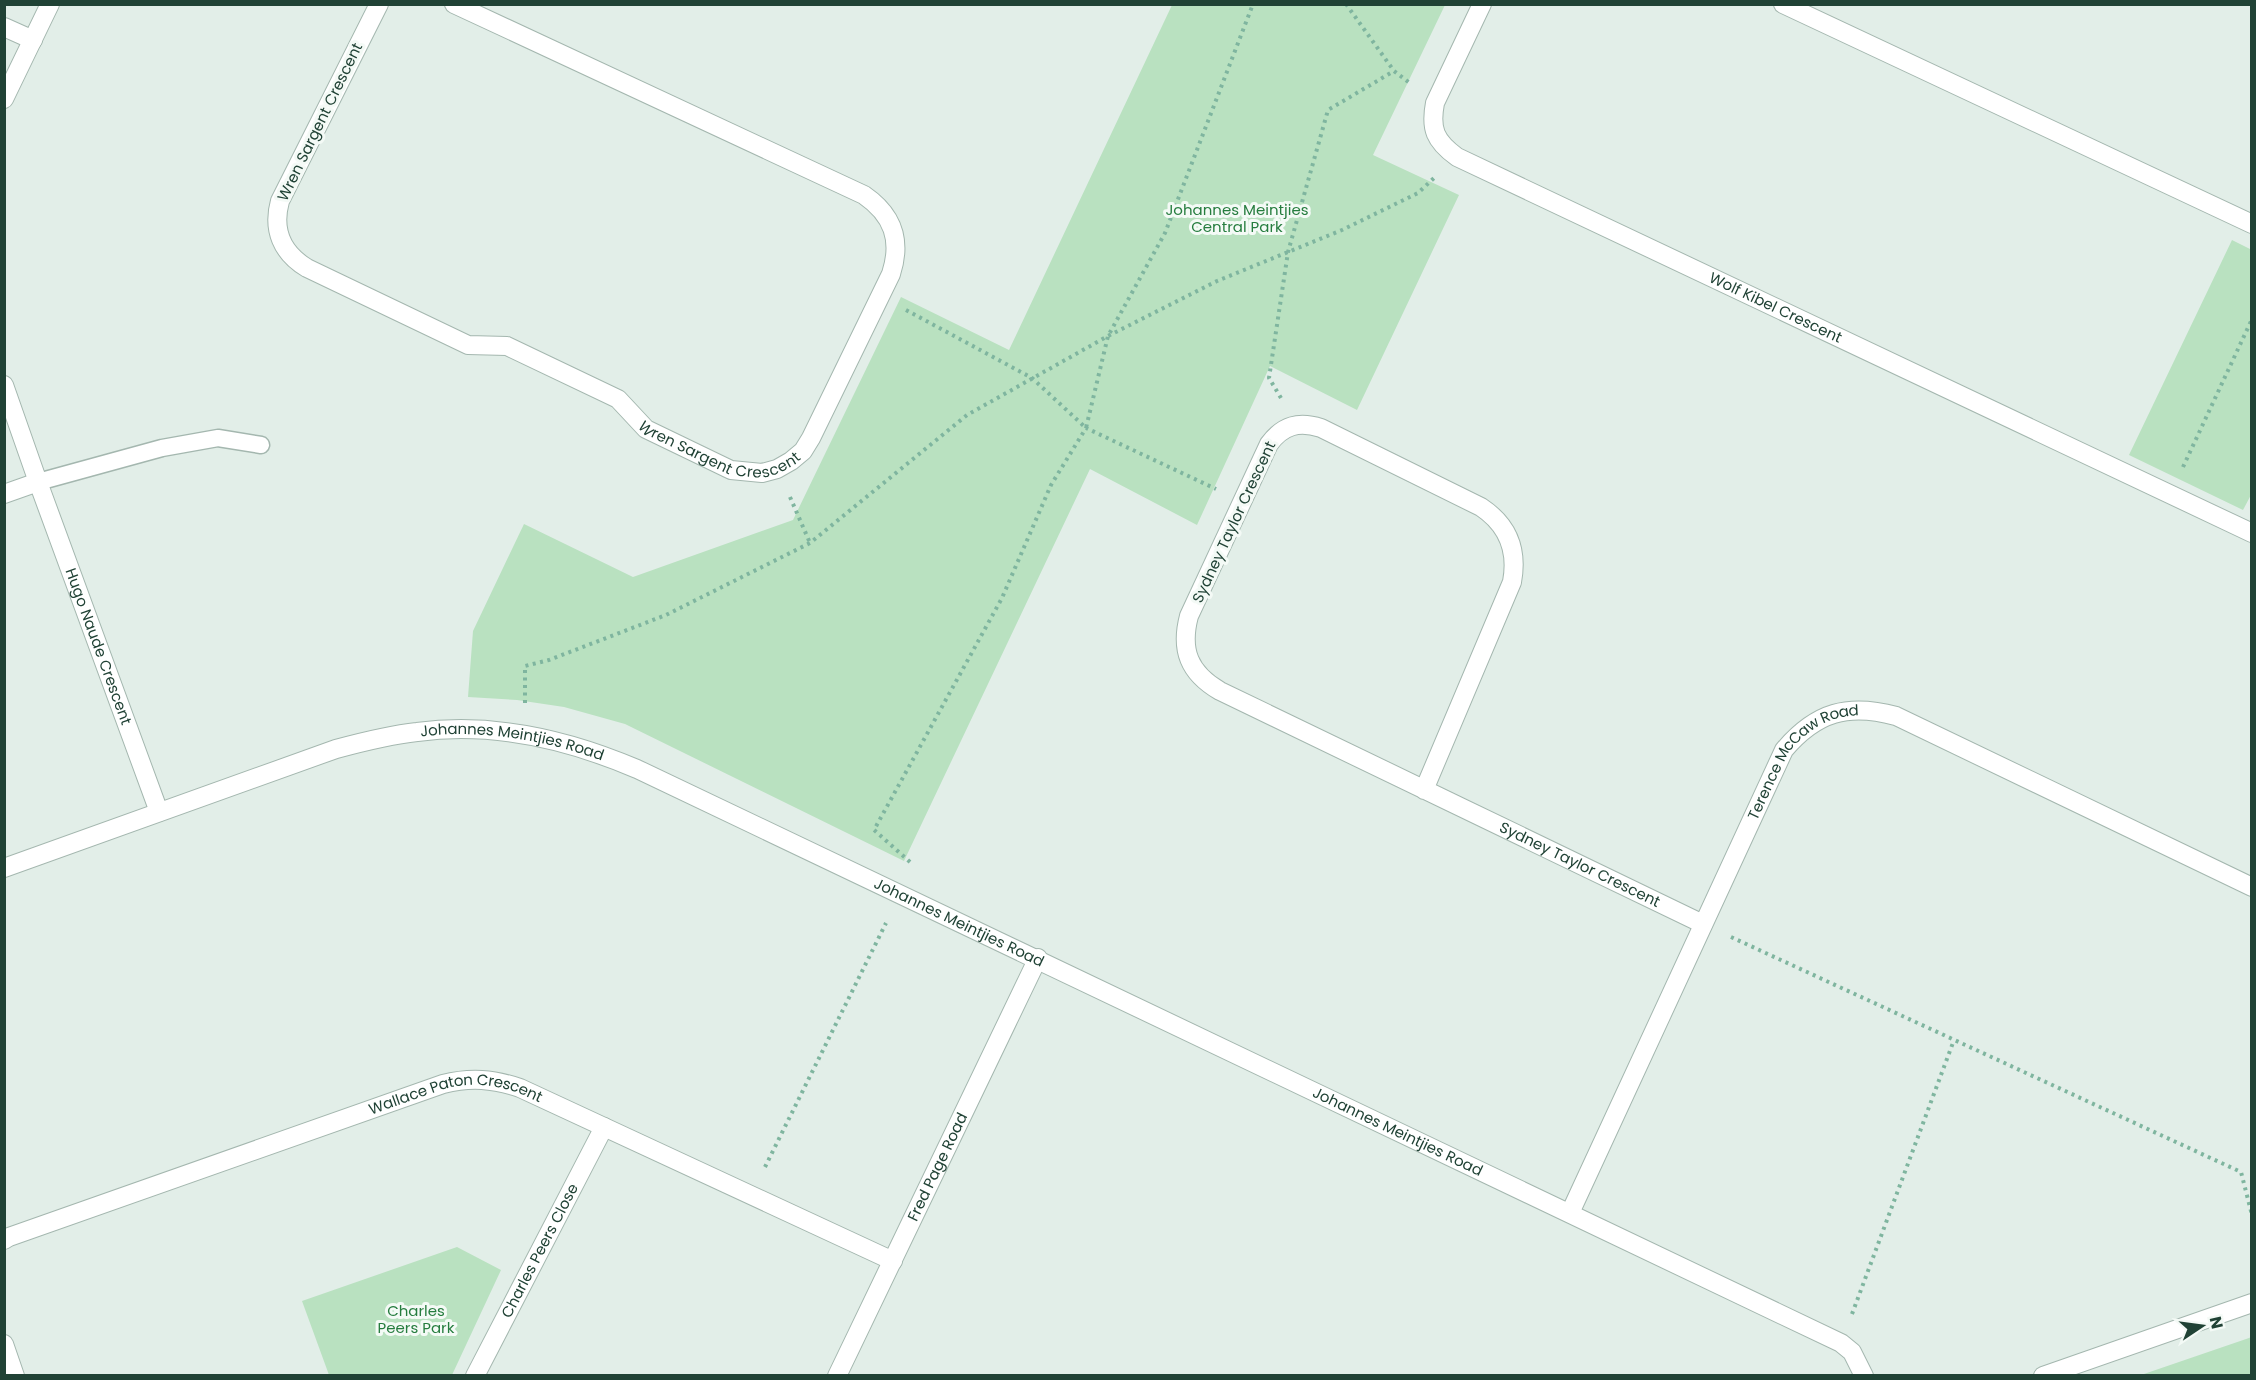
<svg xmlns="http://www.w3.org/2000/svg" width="2256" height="1380" viewBox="0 0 2256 1380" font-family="Poppins,sans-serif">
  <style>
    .green { fill: #b9e1c0 }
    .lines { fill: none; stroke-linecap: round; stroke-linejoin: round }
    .lane-casing { stroke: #a4b7af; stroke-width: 19 }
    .street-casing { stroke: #a4b7af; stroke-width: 20 }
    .path { stroke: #7fb59f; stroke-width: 4; stroke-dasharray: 3 4.5; stroke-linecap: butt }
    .lane { stroke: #fff; stroke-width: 16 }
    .street { stroke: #fff; stroke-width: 18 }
    .labels { text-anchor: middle; stroke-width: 6; stroke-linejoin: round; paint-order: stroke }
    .street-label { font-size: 15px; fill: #204235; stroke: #f4faf6 }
    .park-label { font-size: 15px; fill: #267d3f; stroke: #f4faf6 }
  </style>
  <rect width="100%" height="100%" fill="#e2eee8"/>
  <path class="green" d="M1172,5H1445L1373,155L1459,195L1357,410L1270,366L1197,525L1090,469L904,861L625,724L564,707L517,700L468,697L473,631L524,524L633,577L793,520L901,297L1009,350Z
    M2232,240L2252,250V493L2243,510L2129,455Z
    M457,1247L501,1270L452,1375H329L302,1301Z
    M2251,1337V1375H2141L2249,1338Z"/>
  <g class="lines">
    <g class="lane-casing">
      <path id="lane" d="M38,482L162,448L218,438L261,445"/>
    </g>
    <g class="street-casing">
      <g id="street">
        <path id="s1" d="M379,4L280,201C272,230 282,253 307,268L468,345L507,346L618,399L646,429L731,470L762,473L777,469L791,461L803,451L811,438L891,274C902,240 893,215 864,195L454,4"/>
        <path id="s2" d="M1482,4L1435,103C1430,129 1435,141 1457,157L2252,533"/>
        <path d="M1783,4L2252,224"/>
        <path d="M4,27L33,40"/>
        <path d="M4,99L50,4"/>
        <path id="s3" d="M4,385L38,482L159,812"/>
        <path d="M4,494L38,482"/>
        <path id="s4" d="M1424,790L1512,582C1518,550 1508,525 1481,507L1321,428C1299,421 1283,425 1269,444L1189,616C1180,650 1189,673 1220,691C1381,769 1542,846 1703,924"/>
        <path id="s5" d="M4,868L336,749C362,742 389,735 417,732C492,722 567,739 637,769L1841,1343L1852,1352L1864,1376"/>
        <path id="s6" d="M1570,1213L1784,750C1816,712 1848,703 1896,716L2252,887"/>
        <path id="s7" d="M4,1240L9,1237L443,1084C471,1077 493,1079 520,1088L893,1261"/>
        <path d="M4,1344L15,1376"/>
        <path id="s8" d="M475,1376L604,1127"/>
        <path id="s9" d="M837,1376L1038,958"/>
        <path d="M2043,1376L2252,1303"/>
      </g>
    </g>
    <path class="path" d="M1346,4L1394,71L1411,84
      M906,310L1032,378L1086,428L1108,336L1165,233L1253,4
      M1281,398L1269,378L1288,252L1328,110L1394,71
      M2183,467L2252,319
      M790,497L810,543
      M525,703V666L549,660L666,615L810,543L967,415L1108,336L1217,281L1342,230L1418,193L1434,178
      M910,862L874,830L1002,598L1051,485L1086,428L1216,489
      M1731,937L2241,1172L2252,1215
      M765,1167L886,923
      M1852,1314L1954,1040"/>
    <use href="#lane" class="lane"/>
    <use href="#street" class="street"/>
  </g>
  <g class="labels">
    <g class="street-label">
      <text transform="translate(320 122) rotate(-64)" y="5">Wren Sargent Crescent</text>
      <text dy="5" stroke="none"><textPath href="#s2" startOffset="525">Wolf Kibel Crescent</textPath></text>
      <text dy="5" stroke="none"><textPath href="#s1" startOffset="760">Wren Sargent Crescent</textPath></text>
      <text transform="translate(1234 522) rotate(-65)" y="5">Sydney Taylor Crescent</text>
      <text dy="5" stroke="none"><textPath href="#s3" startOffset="278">Hugo Naude Crescent</textPath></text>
      <text dy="5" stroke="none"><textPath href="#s5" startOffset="532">Johannes Meintjies Road</textPath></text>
      <text dy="5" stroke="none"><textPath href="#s6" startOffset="516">Terence McCaw Road</textPath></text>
      <text dy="5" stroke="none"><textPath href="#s4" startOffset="1228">Sydney Taylor Crescent</textPath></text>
      <text dy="5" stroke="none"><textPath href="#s5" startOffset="1018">Johannes Meintjies Road</textPath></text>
      <text dy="5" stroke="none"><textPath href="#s7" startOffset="478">Wallace Paton Crescent</textPath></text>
      <text dy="5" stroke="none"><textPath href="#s5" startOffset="1504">Johannes Meintjies Road</textPath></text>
      <text dy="5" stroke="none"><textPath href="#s9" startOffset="232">Fred Page Road</textPath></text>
      <text dy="5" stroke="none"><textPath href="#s8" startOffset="141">Charles Peers Close</textPath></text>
    </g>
    <g class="park-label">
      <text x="1237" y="215">Johannes Meintjies<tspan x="1237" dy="17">Central Park</tspan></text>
      <text x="416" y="1316">Charles<tspan x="416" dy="17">Peers Park</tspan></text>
    </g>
  </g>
  <rect width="2256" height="1380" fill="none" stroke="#204235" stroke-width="12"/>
  <g transform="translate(2202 1326) rotate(77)" stroke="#f4faf6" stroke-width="4.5" paint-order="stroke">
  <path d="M0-4.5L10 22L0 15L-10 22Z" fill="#204235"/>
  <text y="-9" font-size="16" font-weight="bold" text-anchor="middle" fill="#204235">N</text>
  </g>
</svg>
